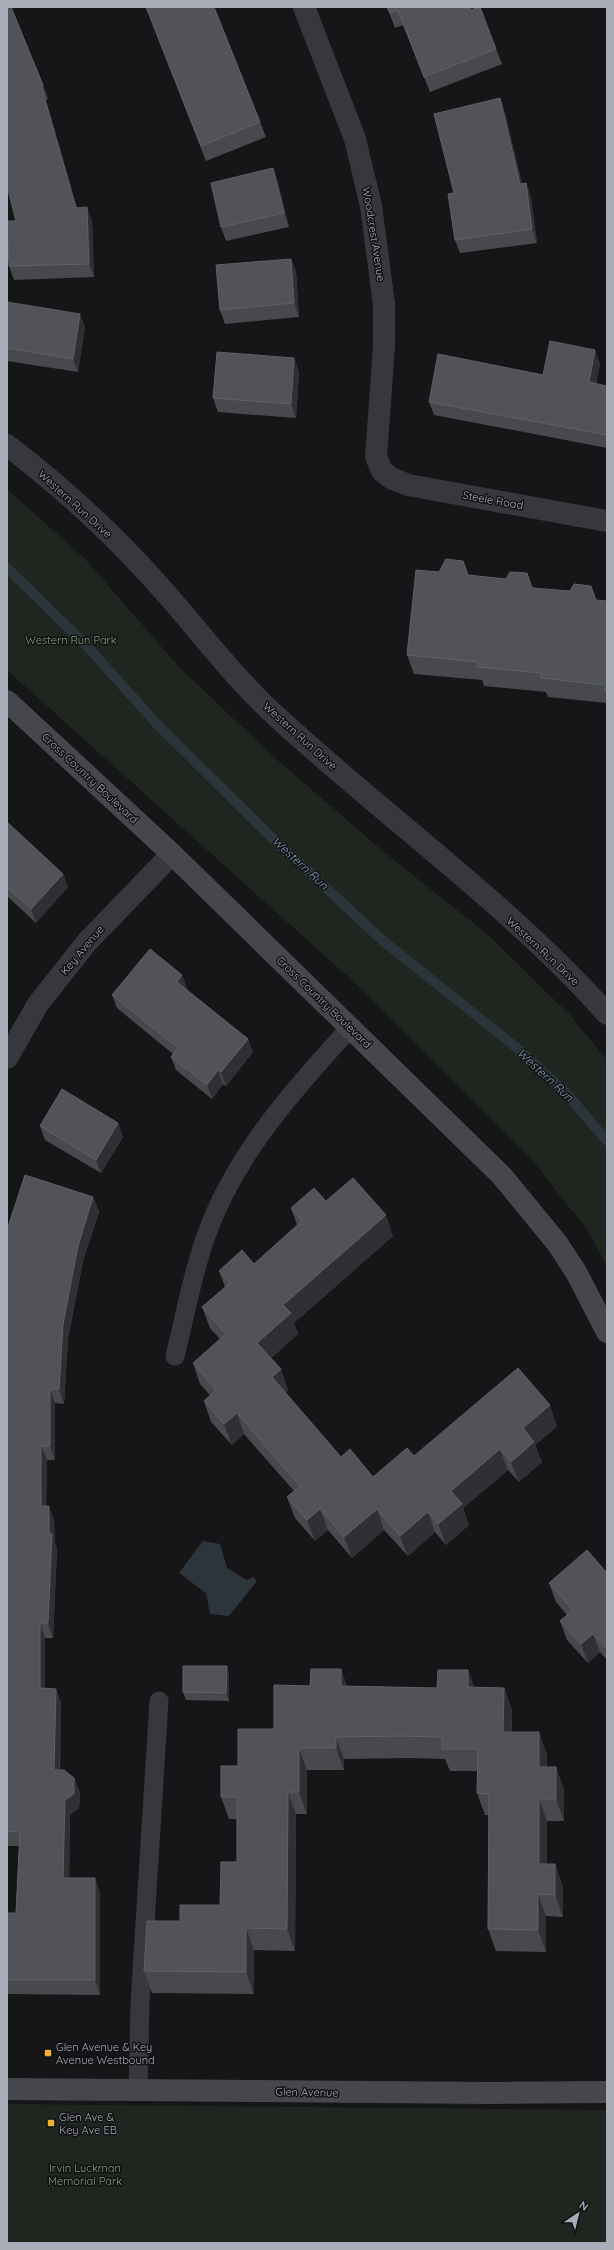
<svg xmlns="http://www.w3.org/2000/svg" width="614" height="2250" viewBox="0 0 614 2250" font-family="Quicksand,sans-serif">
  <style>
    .green { fill: #1e261f }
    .water { fill: #2c353c }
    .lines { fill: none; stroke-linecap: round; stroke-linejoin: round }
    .stream { stroke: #2c353c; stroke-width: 10 }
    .lane { stroke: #37383d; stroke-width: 19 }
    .street { stroke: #37383d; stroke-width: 22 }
    .secondary { stroke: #45474d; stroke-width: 22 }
    .wall { fill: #47494d }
    .shaded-wall { fill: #2f3033 }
    .building { fill: #525359; stroke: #5f6168 }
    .poi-dot { fill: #f2b134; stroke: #111113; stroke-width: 1.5 }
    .labels { text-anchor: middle; stroke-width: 3; stroke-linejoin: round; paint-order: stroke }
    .street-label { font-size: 11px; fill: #a8adb8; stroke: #111113 }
    .park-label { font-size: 11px; fill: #7fa381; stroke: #111113 }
    .poi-label { font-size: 11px; fill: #a8adb8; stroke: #111113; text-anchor: start }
    .water-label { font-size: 12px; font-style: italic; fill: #7f9bb3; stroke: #111113 }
  </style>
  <rect width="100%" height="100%" fill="#161618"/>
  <path class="green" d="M7,489L85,559L179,667L274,757L385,853L486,933L570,1015L607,1060V1266L588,1231L529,1156L365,992L7,670Z
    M7,2104L607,2110V2243H7Z"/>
  <path class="water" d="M203,1541L220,1544L227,1568L247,1580L253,1577L257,1581L229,1616L210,1614L206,1593L179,1573Z"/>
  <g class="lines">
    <path class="stream" d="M7,568L86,645L156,723L268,834L382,940L517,1048L566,1093L607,1141"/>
    <path class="lane" d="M175,1356C185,1316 192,1275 206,1236C234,1156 294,1089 350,1028
      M138,2090L140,2003L159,1701"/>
    <path class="street" d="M304,7L355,139L371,206L384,304V347L376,457L382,471L391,478L408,485L607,521
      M7,445C59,485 110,531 154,580C195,625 231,675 276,716C384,816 509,904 607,1014
      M7,1058L38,1004L87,942L172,854"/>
    <path class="secondary" d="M7,701L172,854L502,1176L557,1243L576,1272L607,1332
      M7,2089L492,2093L607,2092"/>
  </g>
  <path class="wall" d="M7,7L43,85L48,99L46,100L77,208L92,221L94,277L14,280L9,266L16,221Z
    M146,7H214L266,137L206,161Z
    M387,7H470L471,10L496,49L502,64L430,92L403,25L395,28Z
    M505,112L522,184L526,183L531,197L537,243L460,253L455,240L454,193Z
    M278,182L289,227L226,241L221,227Z
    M291,259L296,272L299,317L225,324L220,310Z
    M7,302L85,327L78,372L7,361Z
    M294,358L299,372L296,418L218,412L213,398Z
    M600,364L596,384L607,386V448L434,415L429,402L543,375Z
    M439,572L468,575L596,600L607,601V703L548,697L546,692L484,686L482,680L414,674L407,655Z
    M7,822L63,874L68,887L36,923L7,896Z
    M182,975L187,989V990L248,1039L253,1052L226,1086L223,1084L212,1099L176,1070L171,1057L173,1054L117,1008L112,995Z
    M118,1123L123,1137L101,1173L45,1140L40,1126Z
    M93,1197L99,1212L83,1261L68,1339L64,1404L55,1403V1460H47L46,1506L54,1520L55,1543L57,1548L53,1638H45V1688L56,1689L61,1703L60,1770L74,1778L80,1793L79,1808L70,1815L69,1878H95L100,1893V1995L7,1994V1913H16L19,1846H7V1230Z
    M326,1201L393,1236L294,1323L298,1334L271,1358L288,1390L285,1393L341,1457L373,1477L414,1456L557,1426L535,1445L542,1462L519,1482L508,1470L463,1508L469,1525L446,1545L435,1532L408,1556L384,1530L352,1558L328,1530L315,1541L295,1518L287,1497L294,1491L244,1434L232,1445L211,1422L204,1401L210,1395L200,1384L193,1363L220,1339L210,1328L202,1307L225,1287L219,1271L254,1264L297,1225L291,1208Z
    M607,1573V1660L600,1652L588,1663L567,1640L560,1621L567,1615L556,1602L549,1583Z
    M468,1670L474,1687L504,1688L512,1710V1732L547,1754V1767H556L564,1790V1821H547V1864H555L563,1887V1917L546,1916V1952L496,1951L488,1929L489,1815H485L477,1793V1771H450L445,1759L409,1758L344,1759V1770H307V1814H296L295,1951L254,1950V1994L152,1993L144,1971L180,1921L220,1905L237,1862V1819H229L221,1797L238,1766L274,1729L347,1686L437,1688Z
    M229,1673V1701L186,1700L183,1692Z"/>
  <path class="shaded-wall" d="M41,86L46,100L81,221L76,208Z
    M500,98L505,112L525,198L520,184Z
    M273,168L278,182L289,227L284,213Z
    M526,183L531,197L537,243L532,229Z
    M87,207L92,221L94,277L89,264Z
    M291,259L296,272L299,317L294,303Z
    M80,314L85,327L78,372L73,359Z
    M595,350L600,364L594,396L589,382Z
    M294,358L299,372L296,418L291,404Z
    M63,874L68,887L36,923L31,909Z
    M182,975L187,989L182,996L177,982Z
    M248,1039L253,1052L226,1086L221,1072Z
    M218,1070L223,1084L212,1099L207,1085Z
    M118,1123L123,1137L101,1173L96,1160Z
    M93,1197L99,1212L83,1261L68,1339L64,1404L59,1389L63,1324L78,1246Z
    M386,1215L393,1236L294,1323L298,1334L265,1364L257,1343L283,1305Z
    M281,1369L288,1390L280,1398L272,1377Z
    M50,1389L55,1403V1460L50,1446Z
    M550,1405L557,1426L535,1445L542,1462L519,1482L511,1462L523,1428Z
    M237,1413L244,1434L232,1445L224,1424Z
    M41,1446L47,1460L46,1520L41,1506Z
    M500,1449L508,1470L463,1508L469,1525L446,1545L438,1524L451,1491Z
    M49,1506L54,1520L55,1543L57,1548L53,1638L48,1623L49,1534Z
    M320,1509L328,1530L315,1541L307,1520Z
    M377,1509L384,1530L352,1558L344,1537Z
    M428,1512L435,1532L408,1556L400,1536Z
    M40,1623L45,1638V1703L40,1688Z
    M593,1634L600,1652L588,1663L581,1644Z
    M227,1666L229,1673V1701L226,1693Z
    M341,1669L349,1691L341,1686Z
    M468,1670L476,1692L468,1687Z
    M504,1688L512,1710L511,1754L503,1732Z
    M56,1689L61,1703L59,1784L54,1770Z
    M539,1732L547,1754V1789L539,1767Z
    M336,1737L344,1759V1770L336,1748Z
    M299,1748L307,1770V1814L299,1792Z
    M556,1767L564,1790V1821L556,1799Z
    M74,1778L80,1793L79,1808L70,1815L69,1893L63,1878L65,1800Z
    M288,1792L296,1814L295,1951L287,1929Z
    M539,1799L547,1821V1886L539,1864Z
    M555,1864L563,1887V1917L555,1895Z
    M95,1878L100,1893V1995L95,1980Z
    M538,1894L546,1916V1952L538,1930Z
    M246,1928L254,1950V1994L246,1972Z"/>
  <path class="building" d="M7,7H11L43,85L41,86L76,208L87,207L89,264L9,266L7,221H16L7,186Z
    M146,7H214L260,122L201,146Z
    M387,7H470L471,10L478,7H480L496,49L424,77L398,10L390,13Z
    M500,98L520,184L526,183L532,229L455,240L448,194L454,193L434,114Z
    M273,168L284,213L221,227L211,183Z
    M291,259L294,303L220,310L216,265Z
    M7,302L80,314L73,359L7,348Z
    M550,341L595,350L589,382L607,386V435L429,402L438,354L543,375Z
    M217,352L294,358L291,404L213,398Z
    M446,559L463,561L468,575L506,579L510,572L527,573L532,588L570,591L574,584L591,586L596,600L607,601V692L605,691V685L541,678V673L477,667L478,662L407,655L416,570L439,572Z
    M7,822L63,874L31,909L7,887Z
    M150,949L182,975L177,982L248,1039L221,1072L218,1070L207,1085L171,1057L178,1048L112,995Z
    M62,1089L118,1123L96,1160L40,1126Z
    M25,1175L93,1197L78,1246L63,1324L59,1389H50V1446H41V1506H49V1534H52L48,1623H40V1688L56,1689L54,1770H64L74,1778V1794L65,1800L63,1878H95V1980H7V1913H16L20,1832L7,1831V1230Z
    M353,1178L386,1215L283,1305L291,1313L257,1343L281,1369L272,1377L341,1457L350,1449L373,1477L407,1448L414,1456L518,1368L550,1405L523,1428L534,1442L511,1462L500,1449L451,1491L462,1504L438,1524L428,1512L400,1536L377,1509L344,1537L320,1509L307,1520L287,1497L300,1486L237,1413L224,1424L204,1401L216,1390L193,1363L226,1334L202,1307L230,1283L219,1271L242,1250L254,1264L302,1221L291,1208L314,1188L326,1201Z
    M587,1550L607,1573V1649L593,1634L581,1644L560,1621L573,1610L549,1583Z
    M183,1666H227L226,1693L183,1692Z
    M311,1669H341V1686L437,1688L438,1670H468V1687L504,1688L503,1732H539V1767H556V1799H539V1864H555V1895L538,1894V1930L488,1929L489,1794L477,1793L478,1749H442V1737L401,1736L336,1737V1748H299V1792H288L287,1929L246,1928V1972L144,1971L147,1921H180V1905H220L221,1862H237V1797H221V1766H238V1729H274V1685L310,1686Z"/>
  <g class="poi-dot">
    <rect x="44" y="2049" width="8" height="8" rx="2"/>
    <rect x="47" y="2119" width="8" height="8" rx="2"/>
  </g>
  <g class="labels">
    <g class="street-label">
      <text transform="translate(374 234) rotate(81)" y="4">Woodcrest Avenue</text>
      <text transform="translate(493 500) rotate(10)" y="4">Steele Road</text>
      <text transform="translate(75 504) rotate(42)" y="4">Western Run Drive</text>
      <text transform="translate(300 736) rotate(42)" y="4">Western Run Drive</text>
      <text transform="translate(90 778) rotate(43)" y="4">Cross Country Boulevard</text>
      <text transform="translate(82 950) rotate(-50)" y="4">Key Avenue</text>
      <text transform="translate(543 951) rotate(43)" y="4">Western Run Drive</text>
      <text transform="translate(324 1002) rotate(44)" y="4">Cross Country Boulevard</text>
      <text transform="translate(307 2092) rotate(1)" y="4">Glen Avenue</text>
    </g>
    <g class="park-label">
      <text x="71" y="644">Western Run Park</text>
      <text x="85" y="2172">Irvin Luckman<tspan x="85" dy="13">Memorial Park</tspan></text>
    </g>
    <g class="poi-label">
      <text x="56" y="2051">Glen Avenue &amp; Key<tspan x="56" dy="13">Avenue Westbound</tspan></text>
      <text x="59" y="2121">Glen Ave &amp;<tspan x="59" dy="13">Key Ave EB</tspan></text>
    </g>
    <g class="water-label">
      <text transform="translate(300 863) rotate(43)" y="4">Western Run</text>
      <text transform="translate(545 1075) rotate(43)" y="4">Western Run</text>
    </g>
  </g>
  <rect width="614" height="2250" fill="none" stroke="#a8adb8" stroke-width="16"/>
  <g transform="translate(578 2214) rotate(35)" stroke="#111113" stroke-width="3" paint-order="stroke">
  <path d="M0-3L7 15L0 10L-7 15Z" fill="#a8adb8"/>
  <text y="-6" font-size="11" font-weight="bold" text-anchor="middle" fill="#a8adb8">N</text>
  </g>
</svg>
